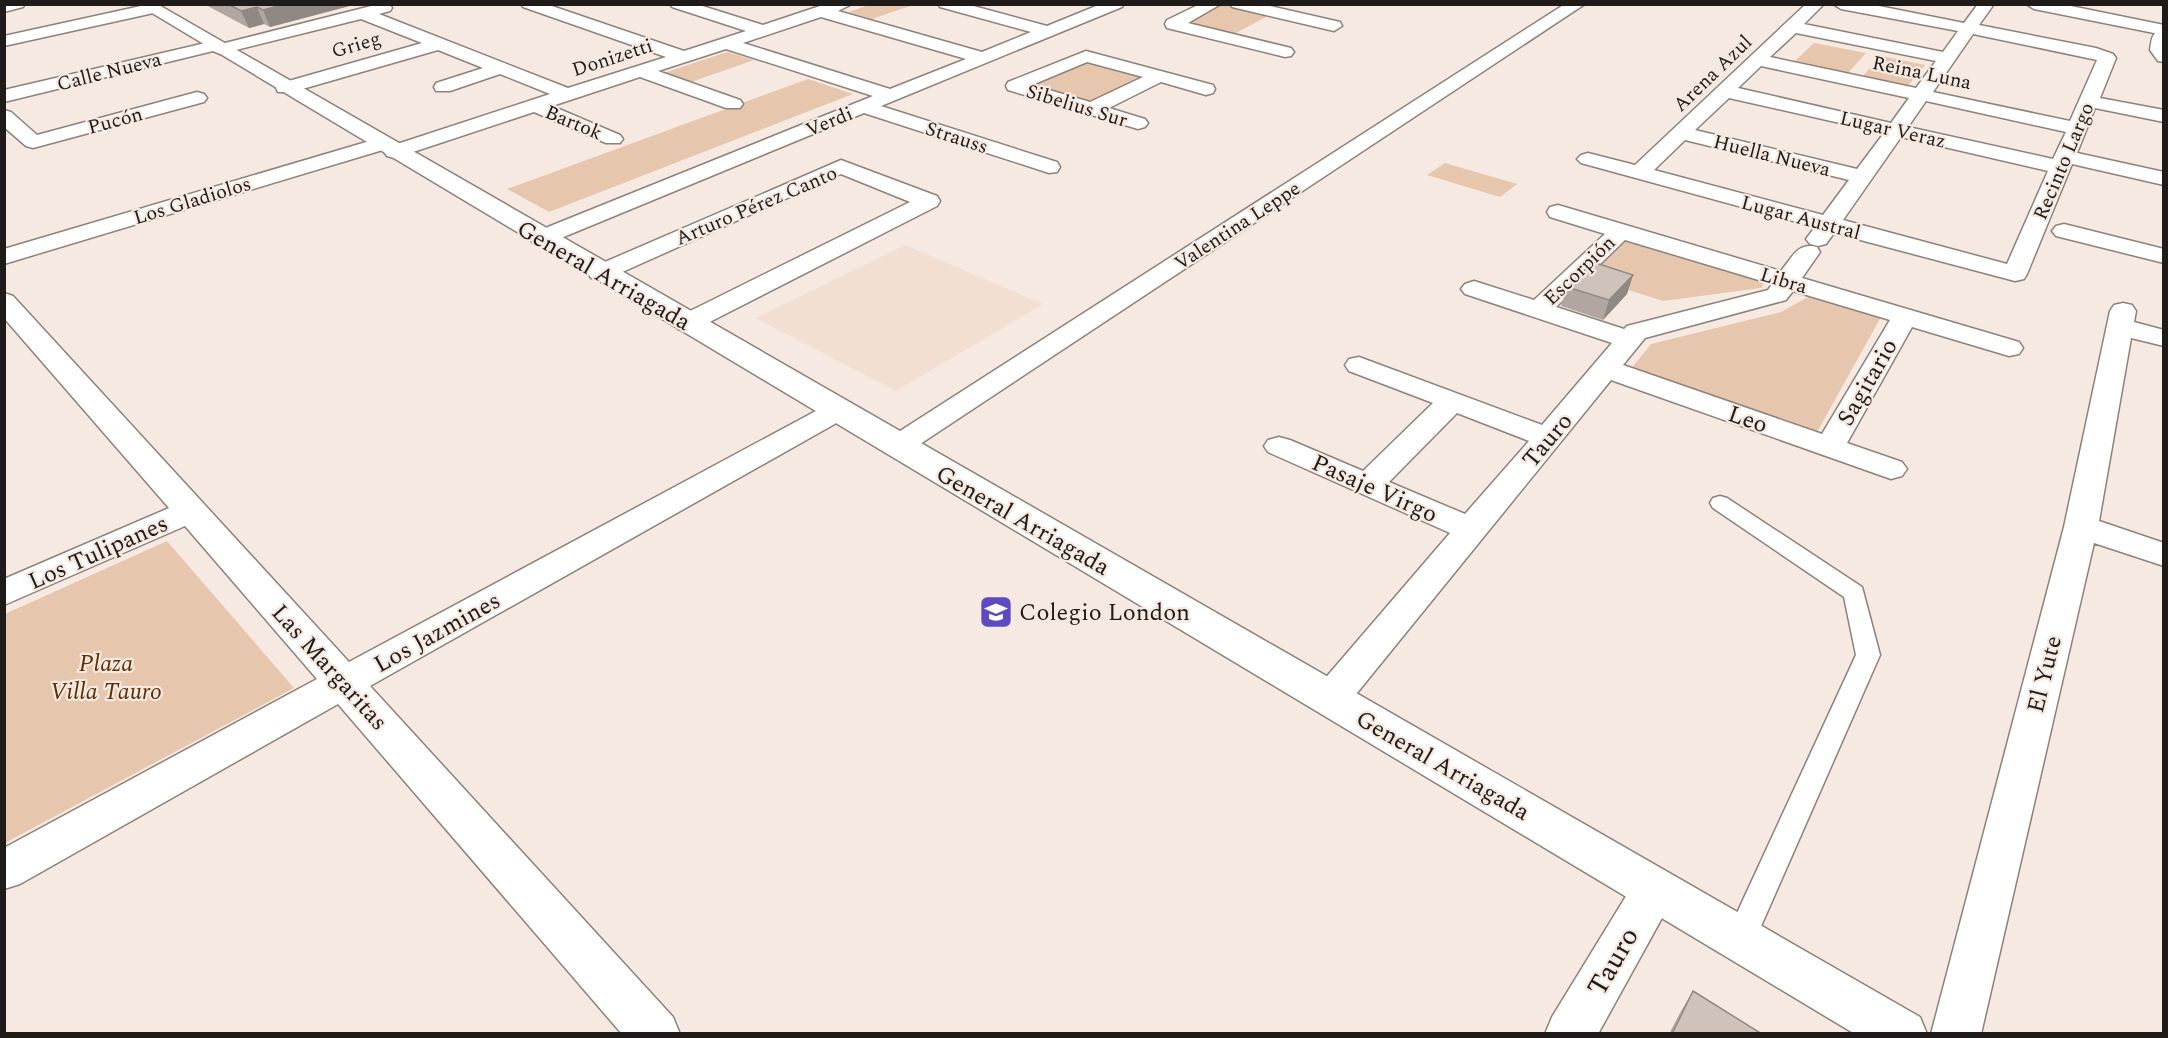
<svg xmlns="http://www.w3.org/2000/svg" width="2168" height="1038" viewBox="0 0 2168 1038" font-family="Spectral,serif">
  <style>
    .built { fill: #f2dfd1 }
    .green { fill: #e7c6ae }
    .lines { fill: none; stroke-linecap: round; stroke-linejoin: round }
    .service-casing { stroke: #8d827a; stroke-width: 3 }
    .minor-casing { stroke: #8d827a; stroke-width: 3 }
    .tertiary-casing { stroke: #8d827a; stroke-width: 3 }
    .secondary-casing { stroke: #8d827a; stroke-width: 3 }
    .service { fill: #fff; fill-rule: evenodd }
    .minor { fill: #fff; fill-rule: evenodd }
    .tertiary { fill: #fff; fill-rule: evenodd }
    .secondary { fill: #fff; fill-rule: evenodd }
    .wall { fill: #b1a7a0 }
    .shaded-wall { fill: #908882 }
    .building { fill: #cec2ba; stroke: #908882; stroke-width: 1.5 }
    .labels { text-anchor: middle; stroke-width: 4.5; stroke-linejoin: round; paint-order: stroke }
    .far-street-label { font-size: 20px; fill: #1f1b18; stroke: #f6e9e1 }
    .street-label { font-size: 24px; fill: #1f1b18; stroke: #f6e9e1 }
    .poi-label { font-size: 24px; fill: #1f1b18; stroke: #f6e9e1; text-anchor: start }
    .park-label { font-size: 24px; font-style: italic; fill: #5d3003; stroke: #f6e9e1 }
    .near-street-label { font-size: 28px; fill: #1f1b18; stroke: #f6e9e1 }
  </style>
  <rect width="100%" height="100%" fill="#f6e9e1"/>
  <path class="built" d="M905,245L1043,304L896,391L756,318Z"/>
  <path class="green" d="M872,4H913V5L872,19L849,12Z
    M1227,5L1268,16L1234,34L1181,25L1218,6Z
    M1814,43L1866,53L1847,74L1793,63Z
    M727,52L754,60L691,82L664,73Z
    M1881,56L1925,65L1907,87L1862,77Z
    M1090,60L1148,77L1087,104L1027,85Z
    M808,79L853,94L549,212L507,189Z
    M1445,163L1517,184L1500,197L1427,175Z
    M1627,238L1767,279L1761,288L1663,301L1587,277Z
    M1810,296L1881,317L1816,434L1630,370L1651,344L1781,312Z
    M167,541L294,688L5,843V614Z"/>
  <g class="lines">
    <g class="service-casing">
      <path id="service" d="M1720,496L1727,498L1862,587L1880,655L1751,949L1740,953L1729,949L1725,939L1856,655L1844,597L1713,508L1710,503L1713,498Z"/>
    </g>
    <g class="minor-casing">
      <path id="minor" d="M4,4H25L23,7L4,12Z
        M150,4L158,6L160,9L158,12L4,46V36Z
        M379,4L390,5L392,8L390,11L379,14L568,88L666,57L523,7L521,4H546L684,51L746,31L672,7L670,4H696L763,25L826,4H852L838,11L982,52L1031,32L940,7L938,4H966L1047,26L1101,4H1124L1122,7L881,106L1057,162L1060,167L1057,172L1049,173L864,113L549,243L541,245L533,243L529,238L533,233L873,96L726,49L658,71L740,100L743,104L740,108H726L640,77L552,106L620,135L623,139L620,143H606L534,112L401,156L394,158L387,156L384,152L386,149L4,264V249L373,140L380,138L387,140L390,144L388,147L550,94L500,74L450,91H436L434,87L436,83L483,68L438,50L292,92H278L276,88L278,84L422,43L361,19L220,54L213,51L4,102V90L214,41L221,44ZM821,17L966,59L890,89L743,43Z
        M1200,4H1221L1188,23L1291,48L1294,52L1291,56L1285,57L1167,28L1165,24L1167,20Z
        M1230,4H1261L1340,22L1342,26L1334,31L1232,7Z
        M1565,4H1585L908,452L897,455L886,452L882,446L886,440Z
        M1806,4H1824L1804,24L1943,52L1958,31L1841,9L1833,4H1869L1964,23L1978,4H1994L1979,25L2096,48L2113,54L2116,58L2100,98L2164,110V122L2095,108L2077,153L2164,172V185L2072,164L2027,274L2024,279L2015,281L1834,233L1826,244L1818,246L1810,244L1806,239L1815,227L1581,163L1577,159L1581,155L1588,153L1635,165ZM1796,33L1936,61L1916,88L1770,57ZM1973,34L2097,60L2070,121L1933,92ZM1761,66L1909,98L1891,123L1738,88ZM1729,98L1884,133L1857,169L1695,130ZM1926,101L2066,132L2053,159L1908,127ZM1901,137L2048,171L2007,264L1843,220ZM1685,140L1849,180L1823,215L1654,170Z
        M2164,29V62L2158,61L2150,50C2152,39 2151,32 2164,29Z
        M1086,51L1213,85L1215,89L1213,93L1206,95L1161,82L1109,108L1145,119L1148,123L1145,127L1138,129L1008,90L1006,86L1008,82ZM1087,62L1143,77L1090,102L1032,85Z
        M197,92L204,94L207,98L204,102L33,148L26,146L4,127V110L11,112L37,135Z
        M841,160L937,196L940,201L937,206L696,329L687,331L678,329L674,323L678,317L910,202L841,174L609,278L600,280L591,278L588,273L591,268Z
        M1558,205L1781,271C1792,258 1797,242 1817,247L1820,252L1802,278L2019,342L2023,348L2019,354L2009,356L1912,327L1847,443L1902,462L1907,469L1902,476L1891,479L1611,380L1344,709L1330,714L1316,709L1311,699L1316,689L1450,533L1268,452L1264,446L1268,440L1279,437L1290,440L1363,471L1433,403L1349,371L1345,365L1349,359L1359,357L1542,425L1612,343L1465,294L1461,289L1465,284L1474,281L1534,300L1605,234L1550,217L1547,212L1550,207ZM1625,240L1772,284L1768,290L1627,326L1624,329L1556,307ZM1793,291L1890,320L1822,434L1623,365L1645,338L1786,300ZM1457,413L1529,441L1465,514L1389,482Z
        M2064,224L2164,249V263L2056,236L2052,231L2056,226Z
        M4,293L13,296L349,662L827,405L837,402L847,405L852,411L847,417L370,686L673,1017L680,1034H622L338,704L20,884L4,889V848L317,679L185,526L4,605V579L169,508L4,318Z
        M2123,303L2132,305L2136,311L2134,322L2164,330V346L2131,338L2099,521L2164,543V566L2094,543L1981,1034H1931L2064,527L2110,311L2114,305Z
        M1655,869L1671,875L1678,889L1598,1034H1545L1552,1017L1639,875Z"/>
    </g>
    <g class="tertiary-casing">
      <path id="tertiary" d="M137,4H157L1920,1017L1927,1034H1855Z"/>
    </g>
    <g class="secondary-casing">
      <path id="secondary" d="M2026,4H2061L2164,25V35L2034,9Z"/>
    </g>
    <use href="#service" class="service"/>
    <use href="#minor" class="minor"/>
    <use href="#tertiary" class="tertiary"/>
    <use href="#secondary" class="secondary"/>
  </g>
  <path class="wall" d="M204,4H357L270,27L264,24L249,28Z
    M1633,275L1627,294L1603,320L1561,306L1567,287Z
    M1693,991L1762,1034H1669L1680,1013Z"/>
  <path class="shaded-wall" d="M286,4H357L270,27L263,10Z
    M257,7L264,24L249,28L241,11Z
    M1633,275L1627,294L1603,320L1609,300Z"/>
  <path class="building" d="M228,4H286L263,10L257,7L241,11Z
    M1593,262L1633,275L1609,300L1567,287Z
    M1693,991L1762,1034H1672Z"/>
  <defs>
    <g id="school-square" transform="scale(1.725)"><rect x="-9" y="-9" width="18" height="18" rx="4" fill="#5d4ac2" stroke="#f6e9e1"/><path d="M0-5L7-2L0 1L-7-2ZM-4 1L0 2.5L4 1V4Q0 6-4 4Z" fill="#fff"/></g>
  </defs>
  <g fill-rule="evenodd">
    <use href="#school-square" x="996" y="612"/>
  </g>
  <g class="labels">
    <g class="far-street-label">
      <text transform="translate(356 44) rotate(-16)" y="7">Grieg</text>
      <text transform="translate(612 57) rotate(-18)" y="7">Donizetti</text>
      <text transform="translate(109 71) rotate(-14)" y="7">Calle Nueva</text>
      <text transform="translate(1922 72) rotate(12)" y="7">Reina Luna</text>
      <text transform="translate(1712 73) rotate(-44)" y="7">Arena Azul</text>
      <text transform="translate(1077 105) rotate(17)" y="7">Sibelius Sur</text>
      <text transform="translate(115 120) rotate(-15)" y="7">Pucón</text>
      <text transform="translate(829 121) rotate(-22)" y="7">Verdi</text>
      <text transform="translate(574 122) rotate(23)" y="7">Bartok</text>
      <text transform="translate(1893 129) rotate(13)" y="7">Lugar Veraz</text>
      <text transform="translate(957 137) rotate(18)" y="7">Strauss</text>
      <text transform="translate(1772 155) rotate(14)" y="7">Huella Nueva</text>
      <text transform="translate(2063 161) rotate(-67)" y="7">Recinto Largo</text>
      <text transform="translate(192 200) rotate(-17)" y="7">Los Gladiolos</text>
      <text transform="translate(756 205) rotate(-23)" y="7">Arturo Pérez Canto</text>
      <text transform="translate(1801 217) rotate(15)" y="7">Lugar Austral</text>
      <text transform="translate(1237 225) rotate(-33)" y="7">Valentina Leppe</text>
      <text transform="translate(1579 270) rotate(-44)" y="7">Escorpión</text>
      <text transform="translate(1784 280) rotate(17)" y="7">Libra</text>
    </g>
    <g class="street-label">
      <text transform="translate(604 275) rotate(30)" y="8">General Arriagada</text>
      <text transform="translate(1867 382) rotate(-60)" y="8">Sagitario</text>
      <text transform="translate(1748 419) rotate(19)" y="8">Leo</text>
      <text transform="translate(1547 440) rotate(-50)" y="8">Tauro</text>
      <text transform="translate(1375 488) rotate(24)" y="8">Pasaje Virgo</text>
      <text transform="translate(1023 520) rotate(30)" y="8">General Arriagada</text>
      <text transform="translate(98 552) rotate(-24)" y="8">Los Tulipanes</text>
      <text transform="translate(437 632) rotate(-29)" y="8">Los Jazmines</text>
      <text transform="translate(330 667) rotate(48)" y="8">Las Margaritas</text>
      <text transform="translate(2044 674) rotate(-76)" y="8">El Yute</text>
      <text transform="translate(1443 765) rotate(30)" y="8">General Arriagada</text>
    </g>
    <g class="poi-label">
      <text x="1019" y="620">Colegio London</text>
    </g>
    <g class="park-label">
      <text x="106" y="671">Plaza<tspan x="106" dy="28">Villa Tauro</tspan></text>
    </g>
    <g class="near-street-label">
      <text transform="translate(1612 961) rotate(-60)" y="10">Tauro</text>
    </g>
  </g>
  <rect width="2168" height="1038" fill="none" stroke="#1f1b18" stroke-width="12"/>
</svg>
